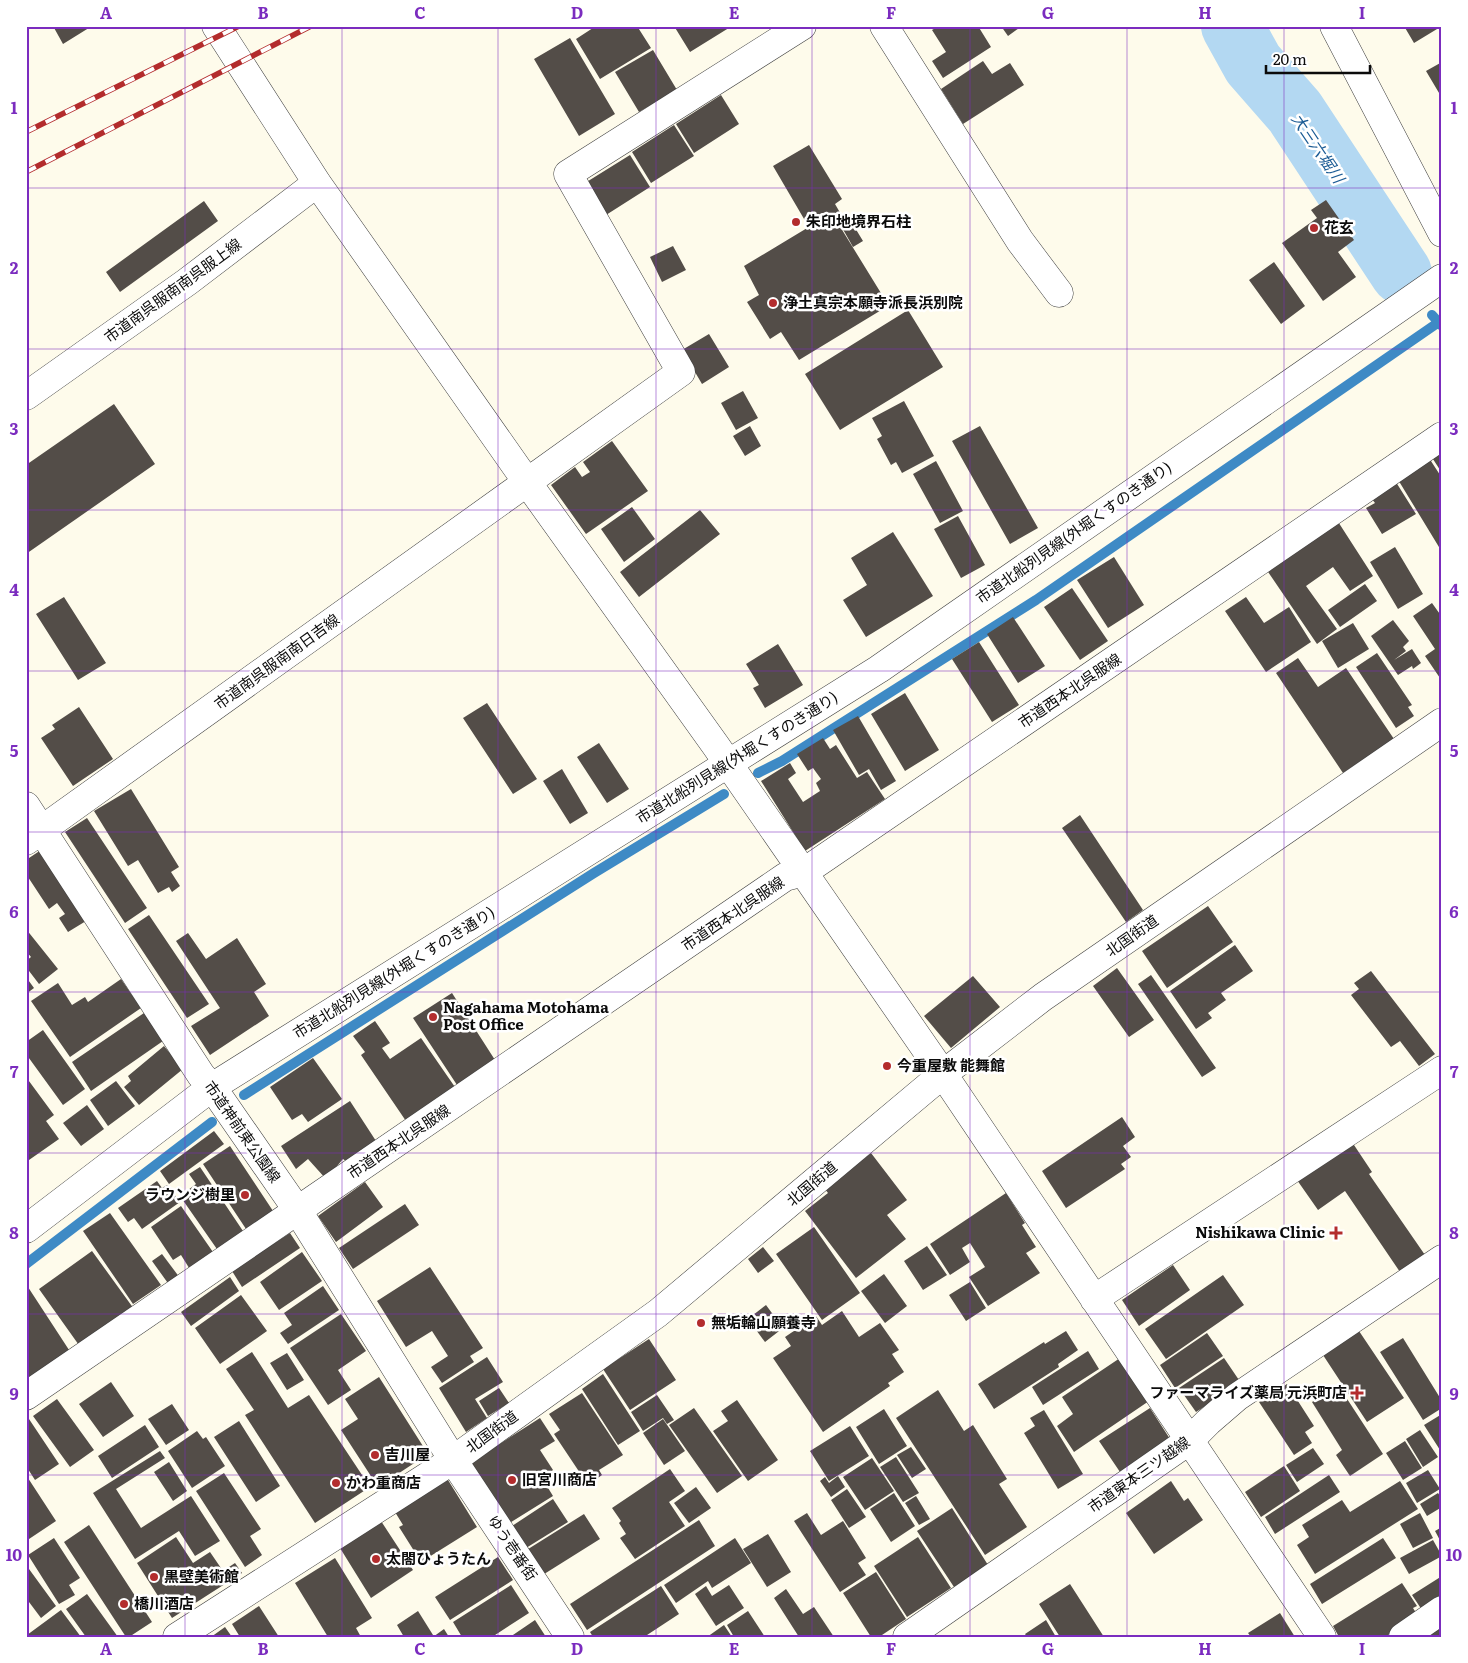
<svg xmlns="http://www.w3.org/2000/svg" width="1468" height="1663" viewBox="0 0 1468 1663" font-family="Literata,'Noto Sans JP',serif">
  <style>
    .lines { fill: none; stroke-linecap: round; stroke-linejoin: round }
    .stream { stroke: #3e8ac5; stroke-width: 10 }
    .river { stroke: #b3d8f2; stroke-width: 62 }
    .building { fill: #534d48 }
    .minor-casing { stroke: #3e3e3e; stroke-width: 29 }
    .minor { stroke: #fff; stroke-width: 28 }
    .rail-casing { stroke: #b32c2d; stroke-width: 5.5 }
    .rail { stroke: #fff; stroke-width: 4; stroke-dasharray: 11; stroke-linecap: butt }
    .grid { fill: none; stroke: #7b2cbf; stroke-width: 1; stroke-opacity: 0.55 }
    .poi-dot { fill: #b32c2d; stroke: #fff; stroke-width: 2 }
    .labels { text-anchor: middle; stroke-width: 5; stroke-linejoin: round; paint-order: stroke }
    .poi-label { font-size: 15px; font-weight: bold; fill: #0b0b0b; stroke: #fff; text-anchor: start }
    .street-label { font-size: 15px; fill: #0b0b0b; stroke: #fff }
    .water-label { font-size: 16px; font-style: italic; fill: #1c5c95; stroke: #fff }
    .neatline { fill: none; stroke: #7b2cbf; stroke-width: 2 }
    .grid-label { font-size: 16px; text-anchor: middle; font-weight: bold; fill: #7b2cbf }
  </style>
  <rect width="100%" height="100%" fill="#fefbeb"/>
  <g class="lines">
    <path class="stream" d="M1432,315L1442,326
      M758,773L782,761L1036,600L1439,322
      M244,1095L594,873L724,794
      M26,1264L212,1122"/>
    <path class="river" d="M1232,26L1253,64L1295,112L1401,273"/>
  </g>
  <path class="building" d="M53,26H92L63,44Z
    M596,26H637L651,48L600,79L576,39Z
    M674,26H732L690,52Z
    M939,26H978L991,47L943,78L932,61L946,52L932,30Z
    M1001,26H1022L1008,36Z
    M1404,26H1442L1414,43Z
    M570,38L615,114L579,136L534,59Z
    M653,50L677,90L639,112L615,72Z
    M983,61L992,74L1010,63L1024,85L963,124L941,89Z
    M1442,62V98L1426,71Z
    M721,95L739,124L694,153L676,124Z
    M674,125L694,156L651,183L632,152Z
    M809,145L842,199L835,204L842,216L846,213L863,241L853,247L836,217L831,220L827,212L807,224L773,166Z
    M630,155L650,187L606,215L585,183Z
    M1326,200L1354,240L1338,252L1356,277L1323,301L1282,243L1317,218L1311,210Z
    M204,201L218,221L120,292L106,272Z
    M827,216L832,223L836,220L884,298L879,301L883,309L799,360L781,332L770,339L747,302L759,295L744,266Z
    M673,246L686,270L662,282L650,257Z
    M1274,262L1305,306L1281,324L1249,280Z
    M908,310L943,367L840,430L805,374Z
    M709,334L729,367L702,384L682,350Z
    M743,391L758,418L736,430L721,403Z
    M904,401L934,456L902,473L896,462L891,465L877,439L882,436L872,418Z
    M114,404L155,464L26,554V465Z
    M750,426L761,446L745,456L733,436Z
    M980,426L1038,528L1010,544L952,441Z
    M612,441L648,491L586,534L551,485L575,467L582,477L590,472L583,462Z
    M1442,450V473L1431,456Z
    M1429,458L1442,478V552L1397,478Z
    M936,461L963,511L940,523L913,474Z
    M1394,479L1416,514L1382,534L1366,508L1375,503L1369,495Z
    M632,507L655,539L624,562L601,529Z
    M700,510L720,534L639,597L620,572Z
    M958,516L985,565L961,578L934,529Z
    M1335,517L1373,576L1350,591L1333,567L1306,586L1337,629L1317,644L1264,566Z
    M893,532L933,596L866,637L843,600L867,585L851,558Z
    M1395,547L1423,594L1398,609L1370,562Z
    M1114,557L1144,605L1108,628L1077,580Z
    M1365,584L1377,601L1340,627L1328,610Z
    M1072,588L1108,641L1080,660L1044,607Z
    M64,597L106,663L78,680L36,614Z
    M1246,597L1264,623L1289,607L1311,642L1266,672L1225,611Z
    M1432,603L1442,617V681L1425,656L1435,649L1413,616Z
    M1013,617L1045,666L1018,683L987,634Z
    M1393,620L1409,641L1403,647L1406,651L1394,660L1412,649L1421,663L1413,669L1412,666L1398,675L1371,636Z
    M1353,623L1369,649L1338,668L1322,641Z
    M979,642L1019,705L992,722L952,659Z
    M778,644L803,685L765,708L753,688L759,685L746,664Z
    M1377,653L1412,705L1408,707L1414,716L1396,728L1356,667Z
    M1298,658L1318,687L1346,668L1394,739L1343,773L1276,673Z
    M905,693L939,750L905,771L871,714Z
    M487,703L537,779L513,794L463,718Z
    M79,707L113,759L73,786L41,738L55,729L52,725Z
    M858,716L896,781L881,790L869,769L859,775L833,730Z
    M823,738L830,749L836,745L857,778L867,772L885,799L805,851L761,781L790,763L796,773L788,779L803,802L820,791L816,783L821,779L813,768L808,771L797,754Z
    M599,743L629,789L607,803L577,757Z
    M562,769L588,813L570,824L543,781Z
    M131,789L179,867L171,872L180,886L172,892L169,887L158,893L138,860L128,866L94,811Z
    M1080,815L1143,910L1126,922L1062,828Z
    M87,818L147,908L125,923L65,832Z
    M41,850L86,921L68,932L59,918L65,914L57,903L49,909L26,874V860Z
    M1208,906L1233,942L1167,988L1142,951Z
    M149,915L209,1004L187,1018L128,929Z
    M26,929L58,969L39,984L26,967V961L31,957L26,951Z
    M188,933L206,959L237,938L266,984L254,992L269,1016L210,1055L191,1026L220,1008L176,941Z
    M1235,945L1253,971L1221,993L1226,1000L1208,1013L1212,1018L1196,1029L1170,991Z
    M1117,968L1154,1020L1129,1037L1093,986Z
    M1371,971L1435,1054L1419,1066L1400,1041L1391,1047L1351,995L1359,989L1354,983Z
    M1151,975L1216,1068L1202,1077L1138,984Z
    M973,976L1000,1007L951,1048L924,1016Z
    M26,977L34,988L26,994Z
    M121,979L141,1008L70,1057L31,1001L58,983L72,1005L85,997L88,1002Z
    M452,993L495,1060L457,1085L413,1018Z
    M144,1013L163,1041L91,1091L72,1062Z
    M375,1021L390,1043L382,1048L390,1059L421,1038L457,1090L408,1124L361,1055L365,1052L353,1036Z
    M43,1030L85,1089L63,1105L26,1054V1042Z
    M164,1046L183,1069L139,1105L124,1087L131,1081L128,1076Z
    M313,1058L342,1099L308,1122L302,1114L292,1120L270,1087Z
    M26,1077L54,1115L46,1121L59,1139L29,1160L26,1155Z
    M116,1081L135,1106L108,1126L90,1100Z
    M350,1101L376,1141L347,1162L343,1159L326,1179L308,1159L296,1169L281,1146Z
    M87,1105L104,1129L81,1146L63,1123Z
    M1122,1117L1135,1137L1123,1146L1131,1157L1121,1164L1125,1169L1066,1208L1042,1171Z
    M214,1131L224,1144L169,1184L160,1171Z
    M1352,1142L1372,1172L1369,1174L1425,1255L1400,1272L1345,1191L1318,1210L1297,1180Z
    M230,1146L275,1214L248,1232L203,1164Z
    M871,1153L907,1200L887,1215L906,1239L856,1278L805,1211L828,1193L825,1189Z
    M200,1167L245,1234L219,1252L180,1196L196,1184L189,1174Z
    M157,1181L162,1188L167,1185L180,1202L142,1229L134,1218L128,1222L118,1208Z
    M365,1182L383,1207L336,1242L318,1216Z
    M1006,1193L1025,1223L1022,1225L1036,1247L1026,1253L1040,1273L988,1306L969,1277L985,1267L970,1243L962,1248L970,1262L950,1275L930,1244Z
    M405,1204L419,1225L353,1269L339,1248Z
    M181,1206L215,1255L191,1271L181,1255L173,1260L151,1227Z
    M110,1213L161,1285L133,1304L83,1231Z
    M814,1227L860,1293L822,1320L776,1254Z
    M290,1233L300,1248L242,1287L232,1271Z
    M927,1246L947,1275L923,1290L904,1261Z
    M763,1247L774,1261L758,1273L748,1259Z
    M92,1251L134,1309L81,1348L39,1289Z
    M302,1252L322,1281L279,1310L260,1282Z
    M162,1254L180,1278L170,1286L152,1261Z
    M1173,1265L1190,1290L1139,1326L1122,1300Z
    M430,1267L483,1348L470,1356L474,1362L442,1383L431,1367L448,1356L432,1331L406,1347L377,1301Z
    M884,1274L907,1306L885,1323L861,1291Z
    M1223,1275L1244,1305L1166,1359L1145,1329Z
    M230,1277L239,1291L191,1326L181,1312Z
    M970,1282L986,1308L966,1321L949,1295Z
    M26,1284L71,1353L26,1382Z
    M323,1286L339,1310L288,1344L280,1333L292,1325L284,1313Z
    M241,1295L267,1331L220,1364L195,1328Z
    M766,1305L783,1328L765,1342L748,1319Z
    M842,1311L859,1337L880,1323L899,1350L892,1354L904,1372L888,1383L890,1386L823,1432L773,1358L791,1346L785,1337L816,1316L822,1325Z
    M341,1314L366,1351L338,1370L351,1390L328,1405L290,1348Z
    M1066,1331L1078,1350L1058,1364L1059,1367L994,1409L978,1384L1044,1342L1045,1344Z
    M1359,1331L1404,1398L1367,1422L1323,1355Z
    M1207,1333L1223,1356L1175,1388L1160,1365Z
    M1403,1338L1442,1401V1408L1423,1420L1380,1352Z
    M649,1339L676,1380L630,1410L603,1369Z
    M1088,1351L1099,1369L1043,1405L1032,1387Z
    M252,1352L288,1408L309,1395L370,1487L315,1523L245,1415L254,1410L226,1369Z
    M287,1353L304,1380L287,1390L270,1363Z
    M487,1357L503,1382L475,1399L487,1418L466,1432L439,1388Z
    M1120,1358L1149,1401L1074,1452L1057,1426L1073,1414L1062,1397Z
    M1224,1358L1241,1383L1196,1412L1179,1388Z
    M603,1374L640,1431L618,1445L582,1389Z
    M379,1377L428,1454L378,1487L341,1430L358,1419L345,1399Z
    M111,1382L134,1416L103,1437L79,1404Z
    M1287,1384L1314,1426L1305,1432L1312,1443L1294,1455L1259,1402Z
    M1338,1385L1383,1454L1350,1476L1336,1455L1342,1450L1312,1402Z
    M499,1388L509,1403L488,1416L479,1401Z
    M938,1390L964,1431L973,1425L1007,1479L999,1484L1027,1527L985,1555L896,1418Z
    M582,1393L623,1455L599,1470L602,1475L588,1485L554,1434L560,1430L549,1414Z
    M657,1395L674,1420L667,1424L663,1418L643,1431L631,1412Z
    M57,1399L94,1450L70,1467L33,1416Z
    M737,1400L778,1460L748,1481L713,1431L728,1421L721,1411Z
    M172,1404L189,1430L166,1445L148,1419Z
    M694,1408L742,1476L717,1493L669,1425Z
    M1150,1408L1170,1439L1120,1472L1099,1441Z
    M884,1409L907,1446L879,1464L856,1427Z
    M1044,1410L1083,1474L1058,1489L1024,1433L1035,1426L1030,1418Z
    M1442,1414V1448L1440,1450L1424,1425Z
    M27,1416L59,1464L35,1480L26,1466Z
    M540,1418L555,1441L540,1450L553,1470L542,1478L553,1496L508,1524L470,1463Z
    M663,1419L685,1451L664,1465L643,1433Z
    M239,1421L280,1486L256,1502L214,1437Z
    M145,1425L159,1447L112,1478L98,1456Z
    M850,1426L869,1456L829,1481L810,1451Z
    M1420,1430L1438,1457L1423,1467L1406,1439Z
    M197,1431L203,1439L206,1437L225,1466L192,1488L168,1451Z
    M1405,1441L1422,1468L1403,1480L1386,1453Z
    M911,1447L926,1469L912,1478L897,1455Z
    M1313,1448L1324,1464L1297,1482L1286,1465Z
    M160,1451L165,1458L116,1489L141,1528L191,1496L220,1541L195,1556L179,1531L135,1559L93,1493Z
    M896,1457L919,1493L903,1502L880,1467Z
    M872,1458L894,1491L865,1510L843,1477Z
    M169,1462L187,1491L173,1501L154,1472Z
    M1284,1466L1300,1491L1261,1517L1245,1492Z
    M670,1469L685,1491L669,1502L685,1526L635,1559L620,1538L626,1534L619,1523L621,1521L612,1508Z
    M1428,1470L1440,1489L1417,1503L1406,1483Z
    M224,1473L261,1529L250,1536L262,1555L245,1567L196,1491Z
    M26,1475L56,1521L29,1539L26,1535Z
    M1329,1475L1340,1492L1275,1534L1265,1517Z
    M838,1476L845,1487L831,1497L820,1481L825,1477L829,1483Z
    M448,1480L477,1527L421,1562L399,1527L403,1525L395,1512Z
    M1171,1481L1184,1501L1188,1498L1203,1520L1154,1554L1126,1513Z
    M1400,1481L1418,1509L1315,1574L1297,1545L1309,1537L1302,1525L1342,1500L1350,1512Z
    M696,1487L711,1508L689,1523L674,1503Z
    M847,1489L866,1517L849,1528L831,1500Z
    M894,1493L915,1526L891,1542L870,1509Z
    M1438,1493L1442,1499V1507L1427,1516L1420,1504Z
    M916,1496L930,1519L919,1525L905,1503Z
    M553,1499L568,1522L526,1548L512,1526Z
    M952,1508L988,1565L954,1587L917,1531Z
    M807,1513L821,1535L843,1521L866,1558L858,1563L866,1575L840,1592L794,1521Z
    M1420,1513L1433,1538L1413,1548L1400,1524Z
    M584,1514L600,1539L541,1576L525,1551Z
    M699,1520L715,1546L587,1630L570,1604Z
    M381,1521L413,1570L371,1598L340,1548Z
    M89,1525L152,1622L129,1637H126L64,1542Z
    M1442,1527V1544L1435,1531Z
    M768,1534L791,1572L767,1587L743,1549Z
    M176,1537L193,1563L210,1552L223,1571L235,1563L242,1573L172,1618L137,1563Z
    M918,1537L951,1588L907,1617L874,1566Z
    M54,1538L80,1578L69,1585L75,1595L59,1604L28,1555Z
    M735,1538L751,1563L712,1588L708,1581L676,1603L664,1585Z
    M1383,1538L1396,1558L1322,1604L1310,1584Z
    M1433,1540L1442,1556L1409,1574L1400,1558Z
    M498,1557L513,1580L450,1620L435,1597Z
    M335,1558L372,1618L356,1628L361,1637H328L295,1583Z
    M29,1569L56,1606L41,1618L26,1598V1572Z
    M876,1572L906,1619L879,1637H871L843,1593Z
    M1442,1576V1598L1422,1610L1412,1595Z
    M1402,1583L1417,1606L1413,1608L1418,1616L1385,1637H1339L1333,1626Z
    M1070,1584L1104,1637H1060L1039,1604Z
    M511,1585L529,1613L492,1637H462L453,1622Z
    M729,1585L744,1608L716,1626L695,1594L706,1586L712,1596Z
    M661,1586L679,1614L644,1637H593L590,1632Z
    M786,1589L803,1614L814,1607L834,1637H799L774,1598Z
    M87,1594L118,1637H86L66,1609Z
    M259,1606L279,1637H240L232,1624Z
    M61,1610L81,1637H29L27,1635Z
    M418,1611L433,1635L431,1637H404L397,1625Z
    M748,1611L765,1637H734L727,1625Z
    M1280,1613L1295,1637H1251L1248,1633Z
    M1442,1618V1637H1419Z
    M535,1620L546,1637H510Z
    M1046,1620L1056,1637H1027L1025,1634Z
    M724,1625L732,1637H707Z
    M225,1627L232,1637H211Z
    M444,1629L449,1637H433Z"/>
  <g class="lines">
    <g class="minor-casing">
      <path id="minor" d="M216,26L317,183L527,482L716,746L943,1074L1322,1637
        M884,26L1020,241L1059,293
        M1334,26L1442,233
        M26,396L187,282L317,183
        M26,806L201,1075L212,1087L298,1211L453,1460L570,1637
        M26,841L681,372L568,174L802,26
        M26,1229L212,1087L879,669L1442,278
        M1094,1299L1442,1070
        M26,1396L785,877L804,872L1442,436
        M177,1637L453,1460L658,1313L943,1074L1043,997L1442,722
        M907,1637L1190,1440L1208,1422L1237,1397L1442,1259
        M1403,1637L1442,1610"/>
    </g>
    <use href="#minor" class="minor"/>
    <g class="rail-casing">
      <path id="rail" d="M26,132L239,26
        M26,172L311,26"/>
    </g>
    <use href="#rail" class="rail"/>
  </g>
  <path class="grid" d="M185,26V1637M342,26V1637M498,26V1637M656,26V1637M812,26V1637M970,26V1637M1127,26V1637M1284,26V1637M26,188H1442M26,349H1442M26,510H1442M26,671H1442M26,832H1442M26,992H1442M26,1153H1442M26,1314H1442M26,1475H1442"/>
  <g class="poi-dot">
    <circle cx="796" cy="222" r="5"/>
    <circle cx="1314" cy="228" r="5"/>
    <circle cx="773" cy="303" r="5"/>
    <circle cx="433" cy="1017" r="5"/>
    <circle cx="887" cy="1066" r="5"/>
    <circle cx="245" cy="1195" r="5"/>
    <path d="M1333.5 1225.5h5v5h5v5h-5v5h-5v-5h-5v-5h5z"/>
    <circle cx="701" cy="1323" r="5"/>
    <path d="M1354.5 1385.5h5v5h5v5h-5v5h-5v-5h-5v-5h5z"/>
    <circle cx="375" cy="1455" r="5"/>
    <circle cx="512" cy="1480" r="5"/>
    <circle cx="336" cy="1483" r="5"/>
    <circle cx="376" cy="1559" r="5"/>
    <circle cx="154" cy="1577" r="5"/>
    <circle cx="124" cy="1604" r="5"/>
  </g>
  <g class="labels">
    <g class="poi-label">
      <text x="806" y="227">朱印地境界石柱</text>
      <text x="1324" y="233">花玄</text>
      <text x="783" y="308">浄土真宗本願寺派長浜別院</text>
      <text x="443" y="1013">Nagahama Motohama<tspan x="443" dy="17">Post Office</tspan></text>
      <text x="897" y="1071">今重屋敷 能舞館</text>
      <text x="235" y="1200" text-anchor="end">ラウンジ樹里</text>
      <text x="1325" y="1238" text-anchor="end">Nishikawa Clinic</text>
      <text x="711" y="1328">無垢輪山願養寺</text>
      <text x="1347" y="1398" text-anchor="end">ファーマライズ薬局 元浜町店</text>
      <text x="385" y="1460">吉川屋</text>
      <text x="522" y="1485">旧宮川商店</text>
      <text x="346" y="1488">かわ重商店</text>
      <text x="386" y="1564">太閤ひょうたん</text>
      <text x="164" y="1582">黒壁美術館</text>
      <text x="134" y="1609">橋川酒店</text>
    </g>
    <g class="street-label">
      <text transform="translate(173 291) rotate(-36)" y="5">市道南呉服南南呉服上線</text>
      <text transform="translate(1074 533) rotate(-35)" y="5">市道北船列見線(外堀くすのき通り)</text>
      <text transform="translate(277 662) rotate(-36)" y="5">市道南呉服南南日吉線</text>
      <text transform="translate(1070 691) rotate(-34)" y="5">市道西本北呉服線</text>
      <text transform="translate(737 758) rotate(-32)" y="5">市道北船列見線(外堀くすのき通り)</text>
      <text transform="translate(733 914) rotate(-34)" y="5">市道西本北呉服線</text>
      <text transform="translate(1132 936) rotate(-35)" y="5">北国街道</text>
      <text transform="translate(394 973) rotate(-32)" y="5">市道北船列見線(外堀くすのき通り)</text>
      <text transform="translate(242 1132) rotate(55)" y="5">市道神前東公園線</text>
      <text transform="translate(399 1142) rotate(-34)" y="5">市道西本北呉服線</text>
      <text transform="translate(812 1184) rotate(-40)" y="5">北国街道</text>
      <text transform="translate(492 1432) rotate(-36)" y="5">北国街道</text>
      <text transform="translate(1139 1475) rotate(-35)" y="5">市道東本三ツ越線</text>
      <text transform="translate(512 1548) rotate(56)" y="5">ゆう壱番街</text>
    </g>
    <g class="water-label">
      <text transform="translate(1318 148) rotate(56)" y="6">大三六堀川</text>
    </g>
  </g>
  <rect width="1468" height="1663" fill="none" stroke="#ffffff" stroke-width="55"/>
  <path d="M1266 65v8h104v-8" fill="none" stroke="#0b0b0b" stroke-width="2.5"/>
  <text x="1273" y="65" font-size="15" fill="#0b0b0b" stroke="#ffffff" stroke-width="4" paint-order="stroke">20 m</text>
  <rect x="28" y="28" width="1412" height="1608" class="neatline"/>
  <g class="grid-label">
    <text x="106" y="19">A</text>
    <text x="263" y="19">B</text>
    <text x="420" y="19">C</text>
    <text x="577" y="19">D</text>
    <text x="734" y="19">E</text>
    <text x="891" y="19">F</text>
    <text x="1048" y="19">G</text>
    <text x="1205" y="19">H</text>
    <text x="1362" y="19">I</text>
    <text x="14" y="114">1</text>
    <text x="1454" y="114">1</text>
    <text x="14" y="274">2</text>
    <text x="1454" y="274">2</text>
    <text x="14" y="435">3</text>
    <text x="1454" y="435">3</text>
    <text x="14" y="596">4</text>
    <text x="1454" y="596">4</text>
    <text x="14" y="757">5</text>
    <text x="1454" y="757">5</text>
    <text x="14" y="918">6</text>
    <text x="1454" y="918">6</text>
    <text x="14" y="1078">7</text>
    <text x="1454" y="1078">7</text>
    <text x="14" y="1239">8</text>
    <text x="1454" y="1239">8</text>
    <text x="14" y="1400">9</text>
    <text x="1454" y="1400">9</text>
    <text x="14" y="1561">10</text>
    <text x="1454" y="1561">10</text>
    <text x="106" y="1655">A</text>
    <text x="263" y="1655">B</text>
    <text x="420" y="1655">C</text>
    <text x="577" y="1655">D</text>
    <text x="734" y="1655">E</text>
    <text x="891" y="1655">F</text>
    <text x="1048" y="1655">G</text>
    <text x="1205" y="1655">H</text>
    <text x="1362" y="1655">I</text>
  </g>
</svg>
